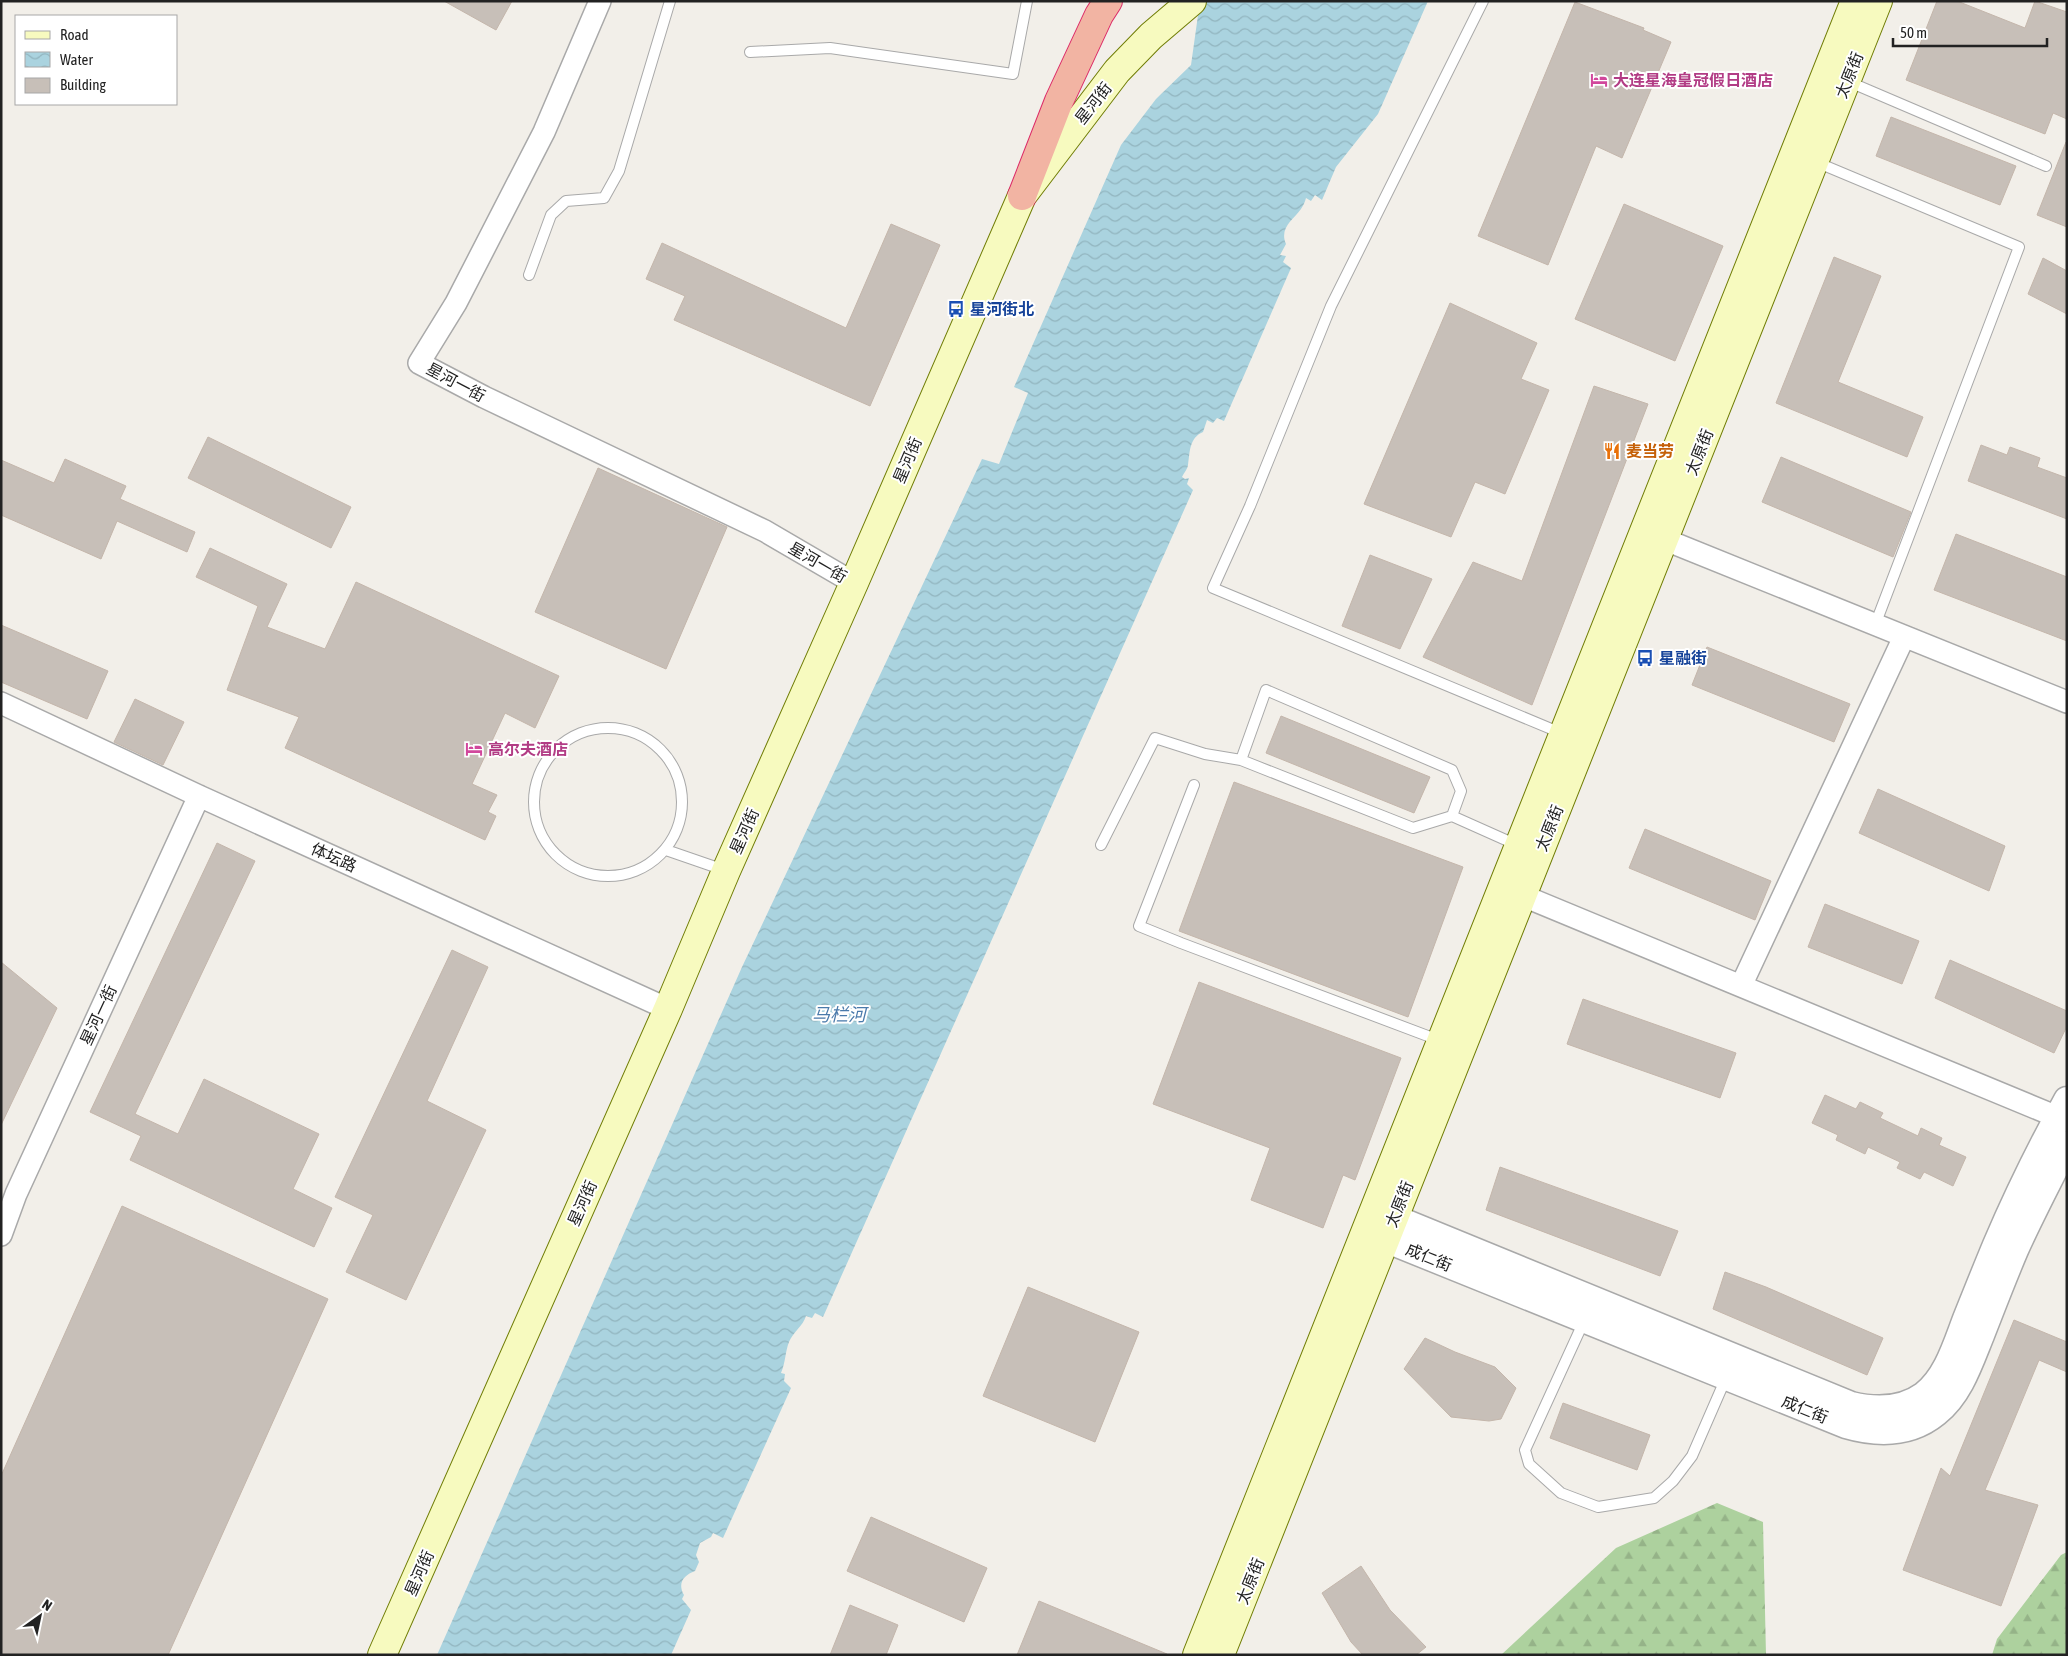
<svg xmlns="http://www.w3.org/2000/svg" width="2068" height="1656" viewBox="0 0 2068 1656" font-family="'Asap Condensed','Noto Sans SC',sans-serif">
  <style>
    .forest { fill: url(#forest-firs) }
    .water { fill: url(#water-waves) }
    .building { fill: #c7bfb8; stroke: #c4b6ab }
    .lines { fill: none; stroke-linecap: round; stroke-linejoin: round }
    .service-casing { stroke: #a9a9a9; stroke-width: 12 }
    .minor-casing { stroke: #a9a9a9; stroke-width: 24 }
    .tertiary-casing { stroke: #a9a9a9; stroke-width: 29 }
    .secondary-casing { stroke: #707d05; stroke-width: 30 }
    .trunk-casing { stroke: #dc2a67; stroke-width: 30 }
    .service { stroke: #fff; stroke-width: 10 }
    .minor { stroke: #fff; stroke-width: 21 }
    .tertiary { stroke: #fff; stroke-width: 26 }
    .secondary { stroke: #f7fabf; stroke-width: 28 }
    .trunk { stroke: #f2b4a3; stroke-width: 28 }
    .labels { text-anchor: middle; stroke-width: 4; stroke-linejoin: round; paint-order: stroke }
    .street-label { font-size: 16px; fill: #222; stroke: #fff }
    .hotel-label { font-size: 16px; font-weight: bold; fill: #b23c85; stroke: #fff; text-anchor: start }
    .transit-label { font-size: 16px; font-weight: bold; fill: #164399; stroke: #fff; text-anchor: start }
    .food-label { font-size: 16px; font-weight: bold; fill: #c56008; stroke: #fff; text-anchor: start }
    .water-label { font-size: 18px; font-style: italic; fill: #4a7aab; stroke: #fff }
  </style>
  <defs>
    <pattern id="forest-firs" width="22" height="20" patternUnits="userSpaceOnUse" patternTransform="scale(1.25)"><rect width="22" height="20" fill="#add19e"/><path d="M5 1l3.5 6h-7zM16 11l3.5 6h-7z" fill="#95b388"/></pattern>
    <pattern id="water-waves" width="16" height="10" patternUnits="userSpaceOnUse" patternTransform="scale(1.25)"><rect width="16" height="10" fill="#aad3df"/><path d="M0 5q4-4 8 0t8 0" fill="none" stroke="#92b5bf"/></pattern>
  </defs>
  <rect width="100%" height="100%" fill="#f2efe9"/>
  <path class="forest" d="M1717,1503L1763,1522L1766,1655H1501L1616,1548Z
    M2067,1552V1655H1992L1997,1639L2061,1555Z"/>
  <path class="water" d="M1200,1H1428L1378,114L1336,167L1322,200L1315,195L1311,201L1306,198C1305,202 1303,206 1301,209C1293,220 1279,228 1286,244L1280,255L1286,256L1283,262L1291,268L1224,421L1217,418L1213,423L1207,420L1203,432C1189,438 1190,452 1188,465C1188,468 1184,473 1182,477L1185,479L1189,478L1187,484L1193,490L823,1317L815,1313L812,1318L806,1316C803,1326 793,1332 789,1342C785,1352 786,1361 781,1373L785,1374L784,1381L791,1388L723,1538L713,1533L711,1537L700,1543L696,1555L699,1562L695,1571C684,1575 677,1583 684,1595L682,1599L691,1610L671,1655H437L742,967L982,459L999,464L1028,393L1014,387L1121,145L1156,99L1191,65Z"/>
  <path class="building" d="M444,1H512L496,30Z
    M1937,1H1957L2025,28L2035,1L2067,12V119L2053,113L2045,134L1906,80Z
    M1575,2L1644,28L1643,30L1671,42L1622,158L1596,146L1548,265L1478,236Z
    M1891,117L2016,166L2000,205L1876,156Z
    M2066,142H2067V227L2037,215Z
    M1624,204L1723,246L1675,361L1575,319Z
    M891,224L940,245L870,406L674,320L685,296L646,279L662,243L846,328Z
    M1834,257L1881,276L1838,382L1923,417L1907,457L1776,403Z
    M2043,258L2067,271V314L2028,294Z
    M1450,303L1537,343L1521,379L1549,390L1505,494L1475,482L1451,537L1364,504Z
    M1594,386L1648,404L1532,705L1423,657L1473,562L1522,581Z
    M208,437L351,507L331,548L188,478Z
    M1981,445L2007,455L2010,447L2040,458L2037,467L2067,478V519L1968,481Z
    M1781,457L1911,512L1893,557L1762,502Z
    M65,459L126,486L120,499L195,532L187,552L117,521L101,559L1,515V460L54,483Z
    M598,468L727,527L666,669L535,612Z
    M1956,534L2067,577V641L1934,590Z
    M210,548L287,584L267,627L325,649L356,582L559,676L535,728L505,713L472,784L497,795L488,812L496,816L485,840L285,748L299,717L227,690L258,606L196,577Z
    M1370,555L1432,579L1400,649L1342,626Z
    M1,625L108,671L87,719L1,682Z
    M1707,647L1850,704L1834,742L1692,685Z
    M135,699L184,722L163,765L114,742Z
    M1281,716L1430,777L1414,813L1266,753Z
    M1234,782L1463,867L1408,1017L1179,931Z
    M1878,789L2005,846L1989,891L1859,833Z
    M1645,829L1771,881L1755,920L1629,868Z
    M217,843L255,861L135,1114L178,1134L204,1079L319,1134L293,1189L332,1208L314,1247L130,1160L141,1136L90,1112Z
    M1825,904L1919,941L1902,984L1808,947Z
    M452,950L488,967L427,1101L486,1130L406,1300L346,1272L373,1215L335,1197Z
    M1950,960L2067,1011V1026L2054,1053L1935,998Z
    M1,962L57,1008L1,1125Z
    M1199,982L1401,1058L1355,1180L1343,1175L1323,1228L1251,1200L1270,1148L1153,1104Z
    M1583,999L1736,1053L1720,1098L1567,1044Z
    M1825,1095L1856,1109L1860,1102L1883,1113L1880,1118L1918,1136L1921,1128L1942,1138L1939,1145L1966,1157L1953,1186L1924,1172L1920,1179L1897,1168L1900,1162L1868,1147L1865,1154L1836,1140L1838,1135L1812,1123Z
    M1500,1167L1678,1231L1660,1276L1486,1210Z
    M122,1206L328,1299L168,1655H1V1476Z
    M1725,1272L1766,1287L1883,1338L1867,1375L1713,1309Z
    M1028,1287L1139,1332L1095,1442L983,1396Z
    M2014,1320L2067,1342V1372L2039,1360L1985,1490L2038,1505L2001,1606L1903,1570L1941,1468L1950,1476Z
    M1425,1338L1455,1352L1495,1367L1516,1388L1501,1419L1489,1421L1451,1417L1404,1369Z
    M1563,1403L1650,1435L1637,1470L1550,1438Z
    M871,1517L987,1568L964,1622L847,1571Z
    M1361,1566L1390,1610L1426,1647L1416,1655H1363L1351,1642L1322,1593Z
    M1039,1601L1167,1654V1655H1017Z
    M850,1605L898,1625L886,1655H830Z"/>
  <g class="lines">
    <g class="service-casing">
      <path id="service" d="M1483,1L1331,306L1250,506L1213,588L1561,733
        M750,52L830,48L1013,74L1027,1
        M1847,81L2046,166
        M1816,162L2019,247L1875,625
        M529,275L551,215L566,201L604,198L619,171L670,1
        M534 802a74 74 0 1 1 148 0a74 74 0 1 1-148 0Z
        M1241,760L1266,690L1452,770L1461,791L1452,816
        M1194,785L1139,926L1181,943L1441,1041
        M1101,845L1155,738L1205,754L1241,760L1413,828L1452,816L1517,845
        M666,850L724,870
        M1584,1321L1525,1450L1529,1464L1561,1493L1598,1507L1654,1498L1673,1481L1692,1456L1726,1378"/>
    </g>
    <g class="minor-casing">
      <path id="minor" d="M600,1L544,132L456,303L419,363L484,397L765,531L854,583
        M1651,534L2067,702
        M1,703L199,796L668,1009
        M1509,890L2067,1121
        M1741,986L1904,637
        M1,1235L16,1194L199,796"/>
    </g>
    <g class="tertiary-casing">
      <path id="tertiary" d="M1373,1220L1394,1218L1851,1405C1876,1411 1902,1411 1924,1395C1947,1377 1956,1345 1966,1319C1976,1294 1986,1269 1996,1245C2017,1196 2041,1147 2067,1100
        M1372,1223L1385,1239L1846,1425C1877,1434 1909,1435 1936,1413C1960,1394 1970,1362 1981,1335C1992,1307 2003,1278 2015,1250C2031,1214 2050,1179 2067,1144"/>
    </g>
    <g class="secondary-casing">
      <path id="secondary" d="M382,1655L668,1009L726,871L854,583L1022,196L1117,71L1151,36L1192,1
        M1197,1655L1855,1
        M1220,1655L1878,1"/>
    </g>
    <g class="trunk-casing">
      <path id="trunk" d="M1022,196L1059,101L1099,15L1108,1"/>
    </g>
    <use href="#service" class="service"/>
    <use href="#minor" class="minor"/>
    <use href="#tertiary" class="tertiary"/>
    <use href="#secondary" class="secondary"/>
    <use href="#trunk" class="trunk"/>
  </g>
  <defs>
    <g id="hotel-bare" transform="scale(1.35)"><path d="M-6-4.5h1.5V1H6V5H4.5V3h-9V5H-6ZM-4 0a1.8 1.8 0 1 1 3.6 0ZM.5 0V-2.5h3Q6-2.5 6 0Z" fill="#d1479c" stroke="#fff" stroke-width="2.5" paint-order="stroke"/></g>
    <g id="bus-bare" transform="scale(1.35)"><path d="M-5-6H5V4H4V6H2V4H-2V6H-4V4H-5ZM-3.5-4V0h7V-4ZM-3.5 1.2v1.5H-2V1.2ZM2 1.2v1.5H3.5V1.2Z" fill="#1a4fb4" stroke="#fff" stroke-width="2.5" paint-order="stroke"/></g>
    <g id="restaurant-bare" transform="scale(1.35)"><path d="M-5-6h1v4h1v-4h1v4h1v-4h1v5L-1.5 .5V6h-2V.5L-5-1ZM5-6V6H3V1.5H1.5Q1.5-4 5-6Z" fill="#e8710a" stroke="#fff" stroke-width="2.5" paint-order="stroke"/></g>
  </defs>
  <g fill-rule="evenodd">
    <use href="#hotel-bare" x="1599" y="80"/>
    <use href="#bus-bare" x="956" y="309"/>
    <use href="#restaurant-bare" x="1612" y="451"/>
    <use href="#bus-bare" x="1645" y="658"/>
    <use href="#hotel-bare" x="474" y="749"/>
  </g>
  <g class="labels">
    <g class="street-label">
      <text transform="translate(1849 75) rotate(-68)" y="6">太原街</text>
      <text transform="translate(1093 103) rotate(-52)" y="6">星河街</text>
      <text transform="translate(456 382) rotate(28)" y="6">星河一街</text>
      <text transform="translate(1699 452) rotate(-68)" y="6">太原街</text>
      <text transform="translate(907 460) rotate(-67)" y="6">星河街</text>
      <text transform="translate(818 562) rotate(30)" y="6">星河一街</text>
      <text transform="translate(1549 828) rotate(-68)" y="6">太原街</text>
      <text transform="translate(744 831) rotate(-66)" y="6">星河街</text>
      <text transform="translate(334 857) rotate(24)" y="6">体坛路</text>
      <text transform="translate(98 1015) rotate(-65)" y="6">星河一街</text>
      <text transform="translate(582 1203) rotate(-66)" y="6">星河街</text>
      <text transform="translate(1399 1204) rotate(-68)" y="6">太原街</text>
      <text transform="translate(1429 1257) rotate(22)" y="6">成仁街</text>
      <text transform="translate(1805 1409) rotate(22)" y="6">成仁街</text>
      <text transform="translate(419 1573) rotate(-66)" y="6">星河街</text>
      <text transform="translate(1250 1581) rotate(-68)" y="6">太原街</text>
    </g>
    <g class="hotel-label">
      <text x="1613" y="86">大连星海皇冠假日酒店</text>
      <text x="488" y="755">高尔夫酒店</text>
    </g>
    <g class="transit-label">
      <text x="970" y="315">星河街北</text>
      <text x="1659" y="664">星融街</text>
    </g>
    <g class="food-label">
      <text x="1626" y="457">麦当劳</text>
    </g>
    <g class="water-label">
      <text x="839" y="1021">马栏河</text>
    </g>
  </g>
  <rect width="2068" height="1656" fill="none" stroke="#222222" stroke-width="5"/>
  <rect x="15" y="15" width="162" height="90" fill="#ffffff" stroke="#a7a7a7"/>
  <rect x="25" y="31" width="25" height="8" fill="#f7fabf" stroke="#a7a7a7"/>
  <text x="60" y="40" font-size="15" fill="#222222">Road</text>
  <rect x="25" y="52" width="25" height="15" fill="url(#water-waves)" stroke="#a7a7a7"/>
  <text x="60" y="65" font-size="15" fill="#222222">Water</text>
  <rect x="25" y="78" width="25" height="15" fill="#c7bfb8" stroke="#a7a7a7"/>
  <text x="60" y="90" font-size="15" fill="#222222">Building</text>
  <g transform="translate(40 1616) rotate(33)" stroke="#ffffff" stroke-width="4" paint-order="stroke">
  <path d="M0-4L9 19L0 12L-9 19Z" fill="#222222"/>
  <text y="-8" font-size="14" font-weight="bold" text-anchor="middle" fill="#222222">N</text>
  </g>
  <path d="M1893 38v8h154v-8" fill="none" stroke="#222222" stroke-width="2.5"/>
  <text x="1900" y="38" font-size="15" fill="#222222" stroke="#ffffff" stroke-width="4" paint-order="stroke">50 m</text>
</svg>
